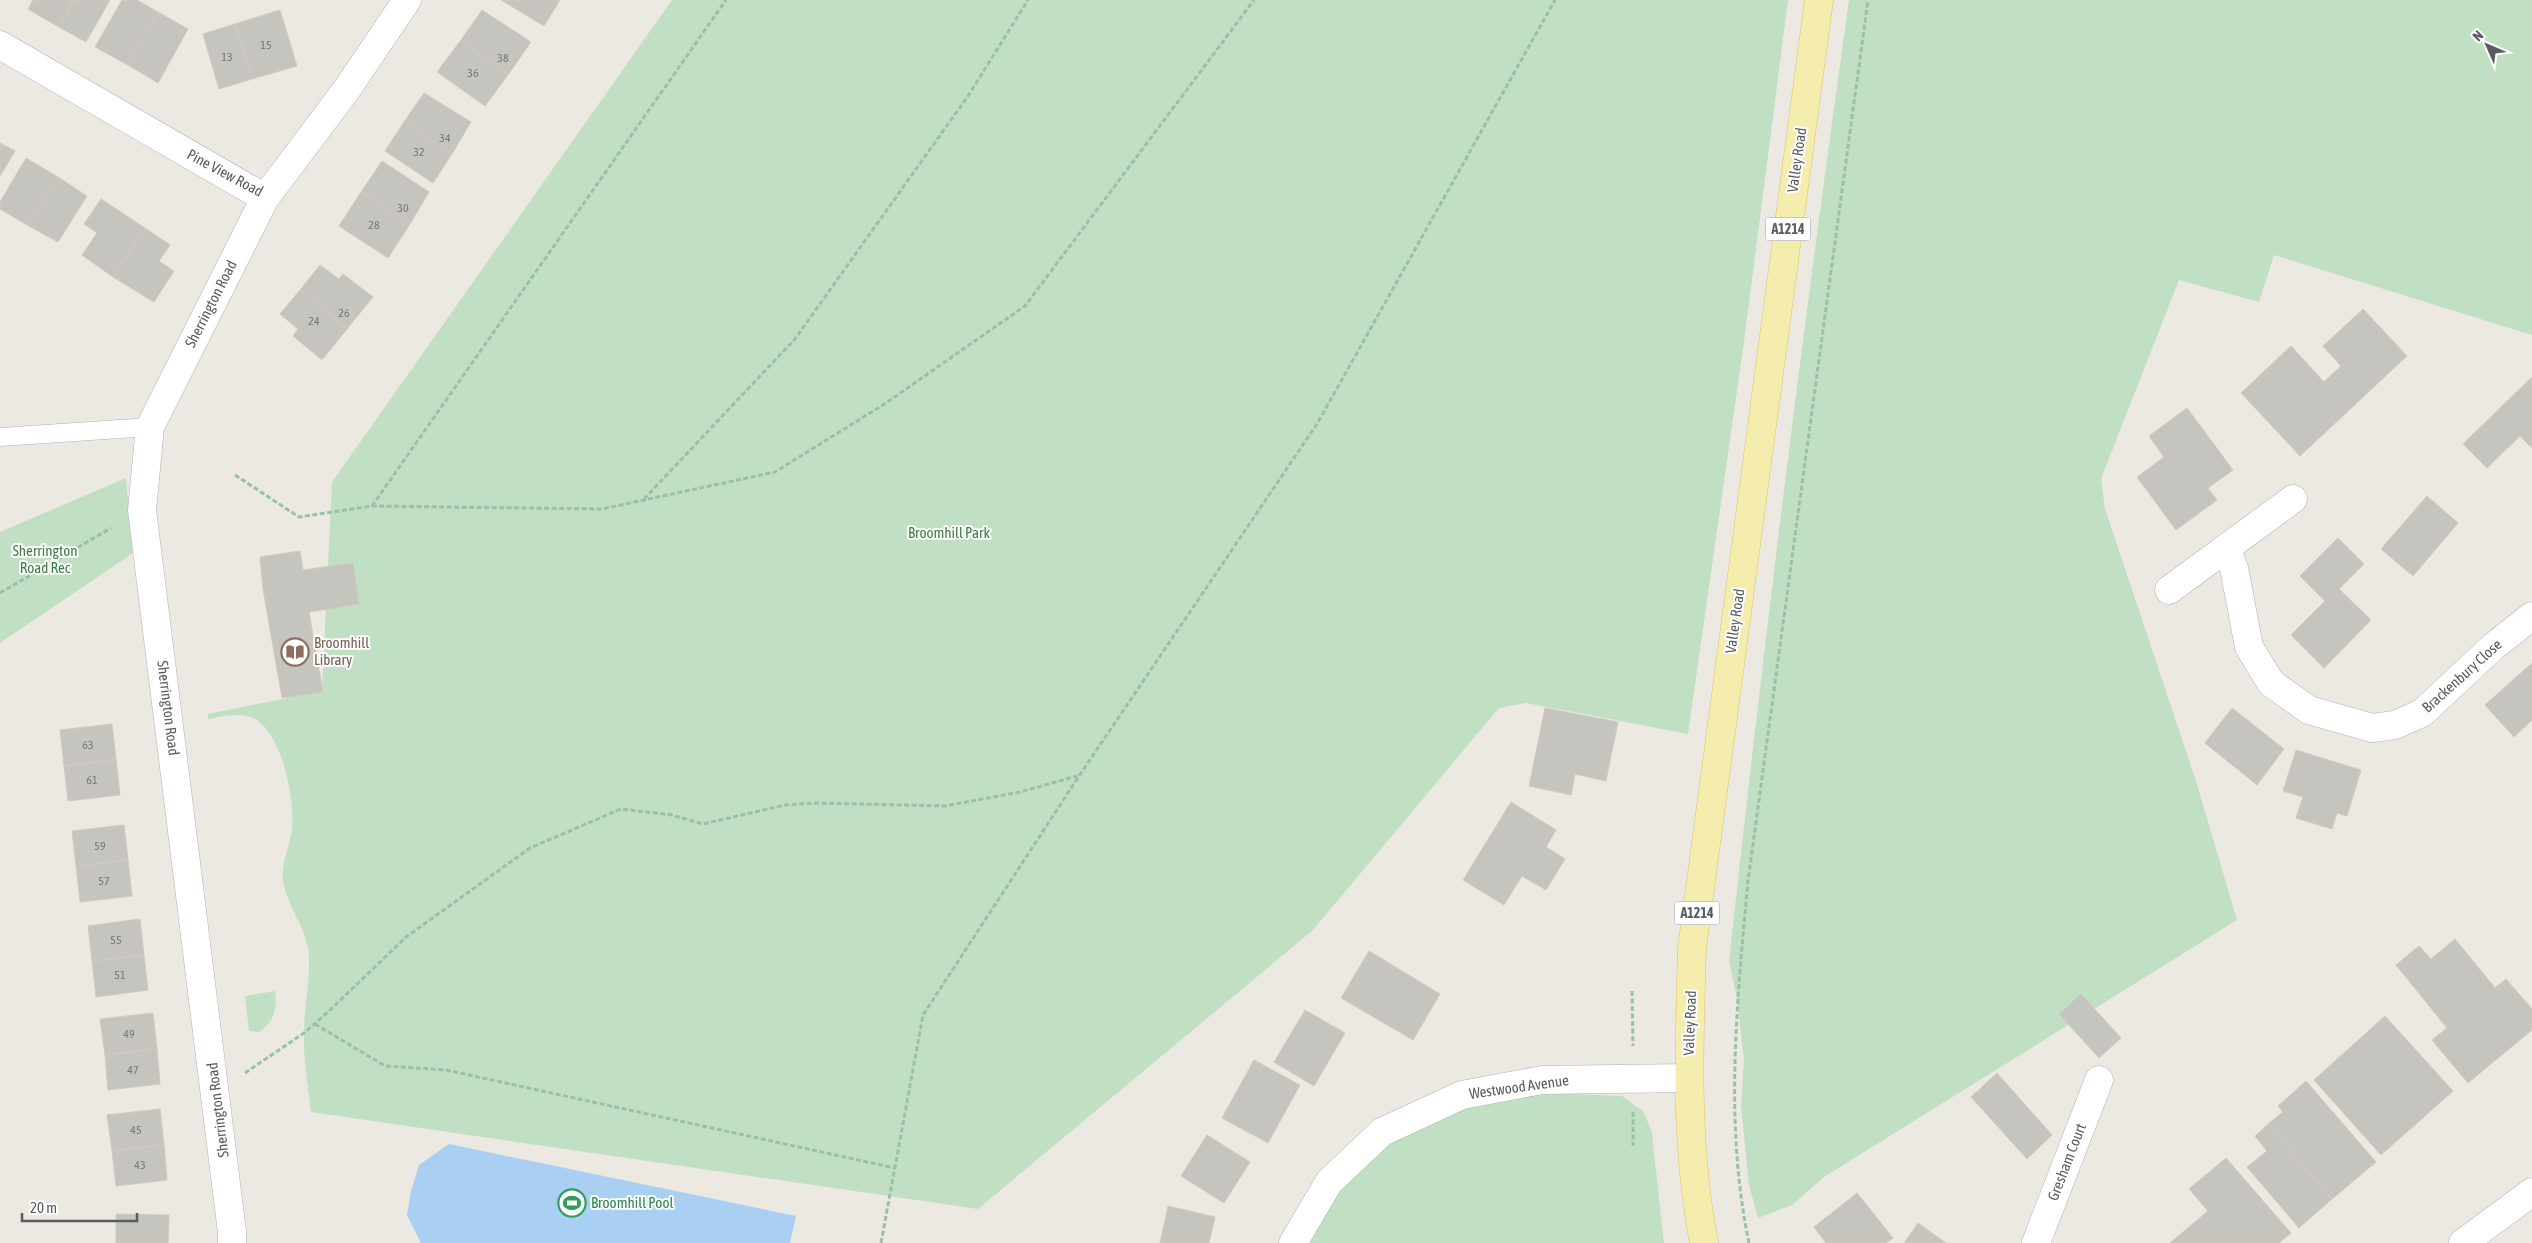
<svg xmlns="http://www.w3.org/2000/svg" width="2532" height="1243" viewBox="0 0 2532 1243" font-family="'Asap Condensed',sans-serif">
  <style>
    .green { fill: #c1e0c3 }
    .water { fill: #a9cff3 }
    .building { fill: #c6c4be; stroke: #cfcbc1 }
    .lines { fill: none; stroke-linecap: round; stroke-linejoin: round }
    .service-casing { stroke: #afb2b5; stroke-width: 19 }
    .minor-casing { stroke: #afb2b5; stroke-width: 29 }
    .primary-casing { stroke: #dfc467; stroke-width: 29 }
    .path { stroke: #9bc0a7; stroke-width: 3; stroke-dasharray: 5 2.5; stroke-linecap: butt }
    .service { stroke: #fff; stroke-width: 18 }
    .minor { stroke: #fff; stroke-width: 28 }
    .primary { stroke: #f4edad; stroke-width: 28 }
    .labels { text-anchor: middle; stroke-width: 4; stroke-linejoin: round; paint-order: stroke }
    .number-label { font-size: 12px; fill: #757778 }
    .shield { fill: #fff; stroke: #8c8e90; stroke-width: 1 }
    .shield-label { font-size: 14px; font-weight: bold; fill: #5a5d60 }
    .street-label { font-size: 15px; fill: #5a5d60; stroke: #fff }
    .park-label { font-size: 15px; fill: #3e7c44; stroke: #fff }
    .education-label { font-size: 15px; fill: #785e54; stroke: #fff; text-anchor: start }
    .leisure-label { font-size: 15px; fill: #27864d; stroke: #fff; text-anchor: start }
  </style>
  <rect width="100%" height="100%" fill="#ebe9e2"/>
  <path class="green" d="M672,0H1788L1744,342L1688,734L1526,703L1499,708L1313,930L978,1209L311,1112C308,1086 303,1058 304,1032C304,1004 312,976 308,948C304,925 287,905 283,881C281,862 290,847 292,829C295,800 282,731 253,718C239,712 223,716 208,719V714L322,691L332,482Z
    M1849,0H2532V335L2274,255L2259,302L2179,280L2101,479L2105,509L2196,781L2237,920L1824,1177L1792,1205L1758,1218L1749,1185L1741,1106L1744,1060L1737,999L1729,961C1764,640 1804,320 1849,0Z
    M126,478L133,553L0,643V532Z
    M275,991C277,1009 275,1021 259,1032L249,1031L245,996Z
    M1549,1093L1622,1096L1644,1112L1652,1133L1664,1243H1293L1329,1182L1462,1095Z"/>
  <path class="water" d="M449,1144L796,1216L790,1243H421L407,1215L411,1191L419,1165Z"/>
  <path class="building" d="M33,0H74L59,27L28,9Z
    M74,0H110L86,42L59,27Z
    M122,0H137L158,12L128,65L95,47Z
    M501,0H560L544,26Z
    M280,10L297,66L252,79L235,24Z
    M482,10L531,42L508,75L461,40Z
    M158,12L188,29L158,83L128,65Z
    M235,24L252,79L219,89L203,34Z
    M461,40L508,75L485,106L437,72Z
    M424,93L471,122L452,154L404,122Z
    M404,122L452,154L433,183L385,151Z
    M0,143L15,151L0,176Z
    M26,158L58,177L29,226L0,209V202Z
    M382,161L429,192L410,224L361,192Z
    M58,177L87,196L58,242L29,226Z
    M361,192L410,224L388,258L339,226Z
    M101,199L145,228L113,277L82,255L97,233L84,224Z
    M145,228L170,245L159,261L174,271L154,302L113,277Z
    M320,265L339,279L343,274L373,297L347,329L300,290Z
    M300,290L347,329L322,360L293,336L298,329L280,314Z
    M2363,309L2407,356L2300,456L2241,393L2291,346L2324,382L2341,366L2323,346Z
    M2532,377V448L2520,436L2487,468L2463,444Z
    M2187,408L2233,470L2208,488L2217,500L2176,530L2137,477L2164,457L2149,436Z
    M2427,496L2458,523L2413,576L2381,549Z
    M2338,538L2364,564L2339,589L2371,620L2324,668L2291,635L2325,601L2300,576Z
    M300,551L303,570L353,563L359,604L309,612L323,692L282,698L263,589L260,557Z
    M2532,663V720L2514,737L2485,705Z
    M1545,708L1618,722L1606,781L1575,774L1571,795L1529,786Z
    M2232,708L2284,749L2257,785L2205,743Z
    M112,724L116,759L64,766L60,730Z
    M2296,750L2361,770L2347,816L2337,813L2332,829L2296,818L2303,797L2283,791Z
    M116,759L120,795L68,801L64,766Z
    M1511,802L1556,830L1546,847L1565,859L1546,890L1522,876L1504,905L1463,880Z
    M124,825L128,860L76,866L72,831Z
    M128,860L132,896L80,902L76,866Z
    M140,919L144,955L92,961L88,926Z
    M2455,939L2495,988L2506,979L2532,1009V1030L2468,1083L2432,1040L2447,1028L2396,965L2419,946L2431,959Z
    M1369,951L1440,994L1413,1040L1341,998Z
    M144,955L148,990L96,997L92,961Z
    M2081,994L2121,1038L2099,1058L2059,1014Z
    M1305,1010L1345,1033L1314,1086L1274,1062Z
    M153,1013L157,1049L105,1055L100,1019Z
    M2385,1016L2453,1091L2381,1155L2314,1080Z
    M157,1049L160,1084L108,1090L105,1055Z
    M1254,1060L1300,1085L1268,1143L1222,1118Z
    M1997,1073L2052,1135L2027,1159L1971,1097Z
    M2306,1081L2376,1162L2332,1199L2268,1124L2283,1112L2278,1106Z
    M160,1109L164,1145L112,1151L107,1115Z
    M2268,1124L2332,1199L2299,1228L2247,1167L2267,1151L2255,1136Z
    M1207,1135L1250,1162L1224,1203L1181,1176Z
    M164,1145L167,1180L116,1186L112,1151Z
    M2226,1158L2291,1233L2279,1243H2170L2208,1211L2189,1189Z
    M1857,1193L1893,1238L1886,1243H1826L1814,1227Z
    M1168,1206L1215,1217L1209,1243H1160Z
    M116,1214L169,1215L168,1243H116Z
    M1918,1223L1946,1243H1904Z"/>
  <g class="lines">
    <g class="service-casing">
      <path id="service" d="M0,437L150,427"/>
    </g>
    <g class="minor-casing">
      <path id="minor" d="M0,45L265,198L347,89L407,0
        M2226,549L2234,568L2249,647L2271,683L2309,710L2372,728L2395,725L2422,713L2494,646L2532,616
        M2169,590L2293,499
        M232,1243V1232L142,510L150,427L265,198
        M1293,1243L1329,1182L1382,1132L1462,1095L1542,1080L1688,1078
        M2036,1243L2099,1080
        M2463,1243L2532,1192"/>
    </g>
    <g class="primary-casing">
      <path id="primary" d="M1704,1243C1685,1146 1689,1047 1692,948L1819,0"/>
    </g>
    <path class="path" d="M235,475L299,517L372,506L602,509L775,472L886,403L1025,306L1254,0
      M644,499L795,339L968,96L1028,0
      M372,506L726,0
      M0,593L111,528
      M1632,991L1633,1046
      M315,1024L385,1066L446,1070L895,1168
      M245,1073L304,1033L328,1012L406,937L530,848L621,809L672,815L703,824L785,805L815,803L945,806L1020,792L1077,776
      M1633,1112V1146
      M881,1243L923,1015L1079,776L1317,424L1555,0
      M1749,1243C1724,1124 1737,1001 1748,881L1868,0"/>
    <use href="#service" class="service"/>
    <use href="#minor" class="minor"/>
    <use href="#primary" class="primary"/>
  </g>
  <defs>
    <g id="library-ring" transform="scale(1.4375)"><circle r="9.5" fill="#fff" stroke="#8d6e63" stroke-width="1.5"/><path d="M-6-4Q-3-5.5-.7-3.5V5Q-3 3-6 4ZM6-4Q3-5.5 .7-3.5V5Q3 3 6 4Z" fill="#8d6e63"/></g>
    <g id="stadium-ring" transform="scale(1.4375)"><circle r="9.5" fill="#fff" stroke="#2e9e5b" stroke-width="1.5"/><path d="M0-5a6.5 5 0 1 0 0 10a6.5 5 0 1 0 0-10ZM-3.5-1.8h7v3.6h-7Z" fill="#2e9e5b"/></g>
  </defs>
  <g fill-rule="evenodd">
    <use href="#library-ring" x="295" y="652"/>
    <use href="#stadium-ring" x="572" y="1203"/>
  </g>
  <g class="labels">
    <g class="number-label">
      <text x="266" y="49">15</text>
      <text x="227" y="61">13</text>
      <text x="503" y="62">38</text>
      <text x="473" y="77">36</text>
      <text x="445" y="142">34</text>
      <text x="419" y="156">32</text>
      <text x="403" y="212">30</text>
      <text x="374" y="229">28</text>
      <text x="344" y="317">26</text>
      <text x="314" y="325">24</text>
      <text x="88" y="749">63</text>
      <text x="92" y="784">61</text>
      <text x="100" y="850">59</text>
      <text x="104" y="885">57</text>
      <text x="116" y="944">55</text>
      <text x="120" y="979">51</text>
      <text x="129" y="1038">49</text>
      <text x="133" y="1074">47</text>
      <text x="136" y="1134">45</text>
      <text x="140" y="1169">43</text>
    </g>
    <g class="shield">
      <rect x="1765.5" y="217.5" width="45" height="23" rx="4"/>
      <rect x="1674.5" y="901.5" width="45" height="23" rx="4"/>
    </g>
    <g class="shield-label">
      <text x="1788" y="234">A1214</text>
      <text x="1697" y="918">A1214</text>
    </g>
    <g class="street-label">
      <text transform="translate(1797 160) rotate(-82)" y="5">Valley Road</text>
      <text transform="translate(225 173) rotate(28)" y="5">Pine View Road</text>
      <text transform="translate(211 304) rotate(-63)" y="5">Sherrington Road</text>
      <text transform="translate(1735 621) rotate(-82)" y="5">Valley Road</text>
      <text transform="translate(2462 676) rotate(-42)" y="5">Brackenbury Close</text>
      <text transform="translate(168 708) rotate(83)" y="5">Sherrington Road</text>
      <text transform="translate(1690 1023) rotate(-88)" y="5">Valley Road</text>
      <text transform="translate(1519 1087) rotate(-8)" y="5">Westwood Avenue</text>
      <text transform="translate(218 1110) rotate(-97)" y="5">Sherrington Road</text>
      <text transform="translate(2067 1162) rotate(-69)" y="5">Gresham Court</text>
    </g>
    <g class="park-label">
      <text x="949" y="538">Broomhill Park</text>
      <text x="45" y="556">Sherrington<tspan x="45" dy="17">Road Rec</tspan></text>
    </g>
    <g class="education-label">
      <text x="314" y="648">Broomhill<tspan x="314" dy="17">Library</tspan></text>
    </g>
    <g class="leisure-label">
      <text x="591" y="1208">Broomhill Pool</text>
    </g>
  </g>
  <g transform="translate(2487 45) rotate(315)" stroke="#ffffff" stroke-width="4" paint-order="stroke">
  <path d="M0-4L9 19L0 12L-9 19Z" fill="#5a5d60"/>
  <text y="-8" font-size="14" font-weight="bold" text-anchor="middle" fill="#5a5d60">N</text>
  </g>
  <path d="M22 1213v8h115v-8" fill="none" stroke="#5a5d60" stroke-width="2.5"/>
  <text x="30" y="1213" font-size="15" fill="#5a5d60" stroke="#ffffff" stroke-width="4" paint-order="stroke">20 m</text>
</svg>
